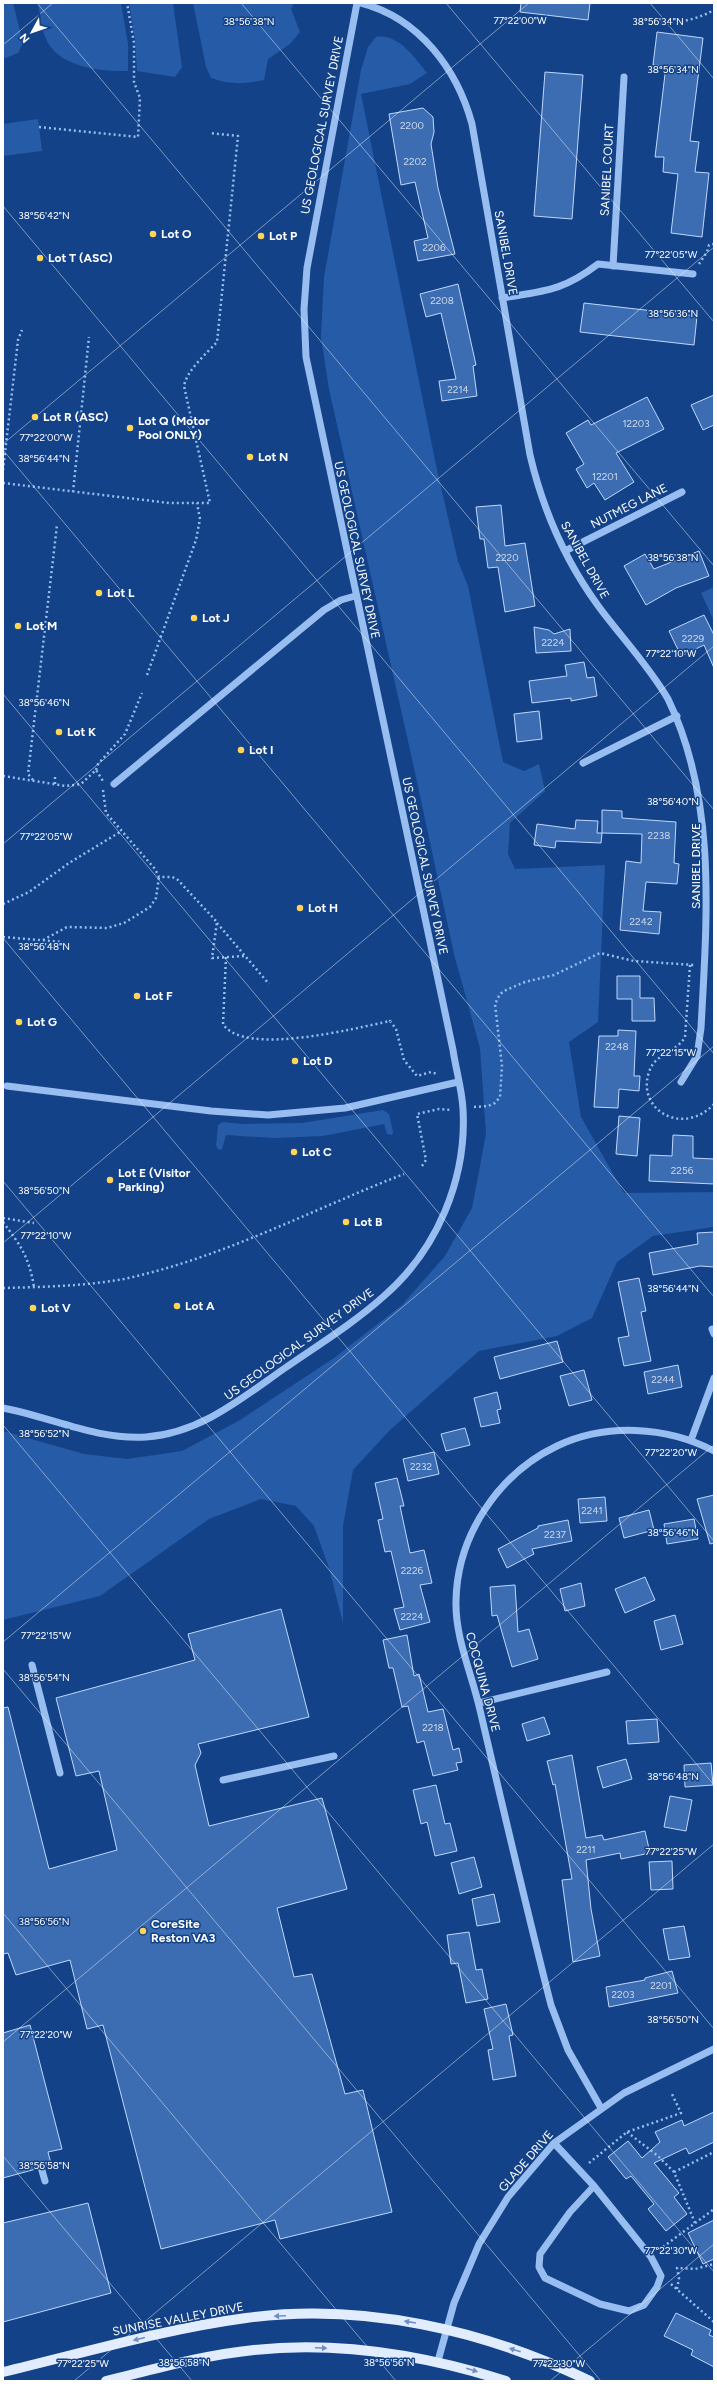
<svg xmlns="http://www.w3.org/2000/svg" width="717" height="2384" viewBox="0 0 717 2384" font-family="Figtree,sans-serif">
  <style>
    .green { fill: #255ba7 }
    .building { fill: #3c6cb2; stroke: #bfd8fc }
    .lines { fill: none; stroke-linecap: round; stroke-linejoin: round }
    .path { stroke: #98bdf0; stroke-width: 2.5; stroke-dasharray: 2 3; stroke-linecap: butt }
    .minor { stroke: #98bdf0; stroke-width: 7 }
    .major { stroke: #e1ecff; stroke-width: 10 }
    .oneway { fill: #708ebe }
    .ticks { fill: none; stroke: #fff; stroke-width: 1; stroke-opacity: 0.45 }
    .poi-dot { fill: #ffd457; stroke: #134288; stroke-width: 1.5 }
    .labels { text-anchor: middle; stroke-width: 3; stroke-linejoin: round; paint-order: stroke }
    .number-label { font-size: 10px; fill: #cedaec }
    .street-label { font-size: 12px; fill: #fff; stroke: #134288 }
    .poi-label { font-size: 12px; font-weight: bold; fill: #fff; stroke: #134288; text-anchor: start }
    .ticks-label { font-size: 10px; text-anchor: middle; fill: #fff; stroke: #134288; stroke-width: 3; stroke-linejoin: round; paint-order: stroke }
  </style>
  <rect width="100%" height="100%" fill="#134288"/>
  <path class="green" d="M3,3H13L23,43L18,53L3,59Z
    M38,3H121L128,44V71C101,72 58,67 46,39C41,29 40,14 38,3Z
    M129,3H173L182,67L175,77L137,71L135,39Z
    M193,3H294L291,9L300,32L290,44L268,59L264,80C245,84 230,85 211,78L206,67Z
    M376,37C398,33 415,58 427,73L410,84L361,94L436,465L458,561L468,586L503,762L524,771L539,764L545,791L510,823L508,854L515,869L605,865L598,1022L569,1042L581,1117L624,1193L714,1192V1227L653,1236L617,1262L592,1318L557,1336L479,1351L389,1431L353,1470L343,1526V1623L329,1568L314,1526L296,1506L261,1499L209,1519L100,1596L3,1620V1431L84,1454L127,1459L182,1451L240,1420L334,1358L402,1305L445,1256L472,1208L486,1134L480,1048L454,954L412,759L329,389L321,337L324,277L361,70L368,47Z
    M38,119L42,151L3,156V124Z
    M714,587V621L701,593Z
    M383,1110L389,1114L393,1132L392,1135L387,1134L384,1124L323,1136L274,1138L226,1135L222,1149L219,1150L216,1146L218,1125L223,1122L242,1124L302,1123Z"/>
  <path class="building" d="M521,3H590L588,20L520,12Z
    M657,32L703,38L690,141L699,142L695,172L709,173L702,237L671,233L678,174L663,172L664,157H655L666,66L653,65Z
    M545,72L583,75L572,219L534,216Z
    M423,108L433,117L434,132L431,144L438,188L455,254L418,261L414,241L428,238L415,182L401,185L389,114Z
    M458,284L476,365L473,366L477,396L442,401L439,381L456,379L441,313L426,317L420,294Z
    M584,303L697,316L694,345L580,332Z
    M714,395V425L703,430L691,405Z
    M647,397L664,429L616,453L634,482L605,500L594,483L587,488L576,469L584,464L566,433L588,420L591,425Z
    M501,505L505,546L525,543L535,606L505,612L498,567L488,568L484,539H480L476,507Z
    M699,551L709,576L676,588L646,605L624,566L645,554L654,569Z
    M704,615L714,635V668L704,645L681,656L669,631Z
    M534,627L549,630L554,634L570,629L571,651L536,653Z
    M584,662L587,678L594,677L597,696L571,701V698L532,703L529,681L567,676L565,665Z
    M539,711L542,739L517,742L514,714Z
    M602,810L622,811V818L676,822L674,863L679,864L677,884L646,882L643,911L661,912L659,934L620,930L626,861L641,863L642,834L602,833Z
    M576,820L598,821L597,833H602L601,843L556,841L555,848L534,845L537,824L575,829Z
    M617,976H640V998H654L655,1021H632V999H617Z
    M618,1030L636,1031L634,1076H640L639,1091L619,1089L618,1108L594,1107L599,1036H618Z
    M619,1116L640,1118L637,1156L616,1154Z
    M673,1135L693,1136V1158L714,1159V1184L649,1181L650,1155L672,1156Z
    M714,1232V1267L700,1266L653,1275L649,1253L698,1244L697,1233Z
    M639,1278L646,1311L641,1312L651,1361L624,1366L618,1338L629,1336L618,1282Z
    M557,1341L563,1362L500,1379L494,1357Z
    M678,1365L682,1387L648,1394L644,1372Z
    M584,1370L592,1400L569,1406L560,1376Z
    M497,1392L501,1409L497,1410L500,1423L481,1427L474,1398Z
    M465,1428L470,1445L446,1451L441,1434Z
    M434,1452L439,1474L408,1481L403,1459Z
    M397,1478L404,1506H400L410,1553L424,1550L432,1583L420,1585L430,1622L400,1630L394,1609L404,1607L391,1551L385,1552L378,1520L383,1519L375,1483Z
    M714,1495V1543L710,1544L697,1499Z
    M605,1497L607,1521L580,1523L578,1499Z
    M649,1510L654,1530L624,1538L619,1518Z
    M694,1519L698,1539L667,1544L664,1524Z
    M568,1520L572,1541L532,1549L534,1554L507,1568L498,1549L538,1528V1526Z
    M645,1577L655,1600L625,1613L615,1589Z
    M581,1583L585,1606L565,1611L560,1589Z
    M515,1585L518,1632L529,1629L538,1659L512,1667L497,1615L492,1616L490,1587Z
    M281,1609L309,1717L198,1744L201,1753L195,1765L209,1826L322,1798L347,1889L277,1908L294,1977L312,1974L345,2094L363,2090L392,2212L280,2239L275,2220L161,2249L103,2025L87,2029L70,1960L16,1975L8,1953L3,1954V1708L8,1707L49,1869L117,1850L99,1771L76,1776L56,1698L195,1660L188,1634Z
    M675,1615L683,1644L661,1650L654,1621Z
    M407,1635L414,1676L419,1674L428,1712L443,1709L453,1750L459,1748L462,1762L456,1763L458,1770L433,1776L424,1741L417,1743L408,1706L402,1707L393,1668H389L383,1640Z
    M544,1717L550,1734L527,1741L522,1724Z
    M657,1719L659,1742L628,1744L626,1721Z
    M572,1755L586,1838L602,1835L604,1840L645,1831L650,1853L621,1859L620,1853L586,1860L591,1909L600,1956L573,1962L562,1880L572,1879L555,1784L553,1785L547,1761Z
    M626,1759L632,1779L603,1788L597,1767Z
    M711,1763L713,1785L685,1787L684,1765Z
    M436,1785L445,1824L450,1823L457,1851L435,1856L427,1822L421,1824L413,1790Z
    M670,1796L692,1800L686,1831L664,1827Z
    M474,1857L482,1887L459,1894L451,1863Z
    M672,1861L673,1889L651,1890L649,1862Z
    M494,1894L500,1922L477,1926L472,1899Z
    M684,1926L690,1957L669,1960L663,1929Z
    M469,1932L476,1970L482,1969L488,1999L466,2003L458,1963L451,1964L447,1935Z
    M672,1971L678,1993L609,2007L606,1987L645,1980V1978Z
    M506,2004L513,2035L509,2036L516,2076L493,2080L488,2050L493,2049L484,2009Z
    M30,2025L62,2149L48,2152L51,2164L46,2166L40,2162L36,2169L3,2178V2033Z
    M714,2112V2142L689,2154L686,2148L654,2163L679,2193L674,2197L687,2214L666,2231L648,2209L654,2204L631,2176L626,2179L608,2157L628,2141L642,2158L660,2142L655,2132L682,2120L684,2126Z
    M88,2203L111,2293L3,2322V2223Z
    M714,2220V2259L703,2264L688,2233Z
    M676,2313L711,2330L709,2335L714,2337V2367L691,2355L693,2350L664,2336Z"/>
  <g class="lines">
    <path class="path" d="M651,22C676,23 692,22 714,10
      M39,127L138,137L140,98L134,82V43L127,3
      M699,264L707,252L709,245L714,244
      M3,470L18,340L22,330
      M3,483L169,503H210L184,386C187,370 206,354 217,342L238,136L210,133
      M73,492L89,337
      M147,675L196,540L200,519L197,503
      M96,770L98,764L125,734L142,693
      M3,776L66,786L81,784L96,770L103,781
      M33,780L28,774L57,525
      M55,784V777
      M103,790L106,813L155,869L159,877H172L177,879L217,922L212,958L245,956
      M3,904L29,892L69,863L120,832
      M217,923L269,984
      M3,937L63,942
      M43,940L67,927L107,928L124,923L150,907L156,898L159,877
      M226,957L223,1024C244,1057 356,1028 390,1021L396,1029L404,1060L417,1076L431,1072L437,1074
      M690,965L685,1037C676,1053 655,1053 649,1072C636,1110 683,1137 714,1104
      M474,1107L488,1106L495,1103L500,1097L502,1066L495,1004L500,994L506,990L525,982L554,975L600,953L634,961L694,965
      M422,1166L426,1160L417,1114L439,1109L451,1110
      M3,1218L34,1223
      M3,1222C21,1246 29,1257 34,1287
      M3,1288C43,1287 85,1286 124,1279C222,1258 311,1210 404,1174
      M627,2132L658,2156L674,2172L695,2223
      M589,2163L627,2132L681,2113L671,2092
      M674,2172L714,2152
      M659,2250L714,2209
      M671,2284L714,2322
      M677,2289L679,2278L677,2268L695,2269L714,2264"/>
    <path class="minor" d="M361,3C419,18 457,69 472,124L530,455C543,510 566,562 599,607C622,638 649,666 668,699C717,800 707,917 701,1028L697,1056L681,1082
      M613,266L624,77
      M502,298C544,291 563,291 598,264L693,274
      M565,551L682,492
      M583,763L677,716
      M114,784L324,610L341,600L355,596
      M7,1086L211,1111L268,1115L345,1108L458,1082
      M712,1329L714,1334
      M3,1408C51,1417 96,1440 146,1437C201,1433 242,1398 285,1368C318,1345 354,1323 384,1296C437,1250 467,1179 463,1109C462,1090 456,1070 453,1050L306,357L304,309L307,268L357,3
      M691,1440L714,1378
      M32,1665L60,1773
      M479,1703L607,1672
      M223,1780L334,1756
      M601,2108L568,2050L551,2005C526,1907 503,1808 480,1710C472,1674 455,1638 456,1601C457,1536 498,1474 557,1446C606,1423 666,1426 714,1451
      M554,2143L594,2186L651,2257L661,2276L657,2287L644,2305L629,2311L600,2304L545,2278L539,2267L540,2254L570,2212L594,2186
      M41,2167L45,2181
      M438,2361L454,2303L479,2244L508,2197L554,2143L624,2093L714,2049"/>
    <path class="major" d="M3,2372C83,2353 164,2329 246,2318C363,2302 484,2330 590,2381
      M106,2381C155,2369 204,2355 254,2350C340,2341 424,2355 506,2381"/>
  </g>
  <defs><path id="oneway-solid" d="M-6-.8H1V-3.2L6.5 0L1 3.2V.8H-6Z"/></defs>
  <g class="oneway">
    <use href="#oneway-solid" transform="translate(280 2316) rotate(177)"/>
    <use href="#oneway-solid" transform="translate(410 2322) rotate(-171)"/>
    <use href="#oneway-solid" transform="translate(139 2339) rotate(166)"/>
    <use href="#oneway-solid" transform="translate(321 2348) rotate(2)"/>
    <use href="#oneway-solid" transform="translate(515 2350) rotate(-162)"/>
    <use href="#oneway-solid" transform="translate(472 2370) rotate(17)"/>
  </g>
  <path class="ticks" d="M37,3L714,810M241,3L714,566M446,3L714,322M650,3L714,79M3,45L53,3M3,206L714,1054M3,444L529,3M3,450L714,1297M3,694L714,1541M3,844L714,247M3,938L714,1785M3,1181L714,2029M3,1243L714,646M3,1425L714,2272M3,1642L714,1046M3,1669L601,2381M3,1913L396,2381M3,2042L714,1445M3,2156L192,2381M74,2381L714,1844M550,2381L714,2244"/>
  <g class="poi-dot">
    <circle cx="153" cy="234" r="4"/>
    <circle cx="261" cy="236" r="4"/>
    <circle cx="40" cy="258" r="4"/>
    <circle cx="35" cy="417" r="4"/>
    <circle cx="130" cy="428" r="4"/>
    <circle cx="250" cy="457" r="4"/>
    <circle cx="99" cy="593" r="4"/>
    <circle cx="194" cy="618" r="4"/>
    <circle cx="18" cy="626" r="4"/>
    <circle cx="59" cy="732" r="4"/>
    <circle cx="241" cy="750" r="4"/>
    <circle cx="300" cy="908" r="4"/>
    <circle cx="137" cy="996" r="4"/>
    <circle cx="19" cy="1022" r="4"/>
    <circle cx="295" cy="1061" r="4"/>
    <circle cx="294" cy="1152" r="4"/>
    <circle cx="110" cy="1180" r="4"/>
    <circle cx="346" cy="1222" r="4"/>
    <circle cx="177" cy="1306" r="4"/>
    <circle cx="33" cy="1308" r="4"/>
    <circle cx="143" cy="1931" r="4"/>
  </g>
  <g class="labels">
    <g class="number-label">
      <text x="412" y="129">2200</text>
      <text x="415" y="165">2202</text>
      <text x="434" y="251">2206</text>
      <text x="442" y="304">2208</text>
      <text x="458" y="393">2214</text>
      <text x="636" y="427">12203</text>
      <text x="605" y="480">12201</text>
      <text x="507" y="561">2220</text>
      <text x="693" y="642">2229</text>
      <text x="553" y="646">2224</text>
      <text x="659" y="839">2238</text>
      <text x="641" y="925">2242</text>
      <text x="617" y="1050">2248</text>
      <text x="682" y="1174">2256</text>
      <text x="663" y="1383">2244</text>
      <text x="421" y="1470">2232</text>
      <text x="592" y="1514">2241</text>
      <text x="555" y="1538">2237</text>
      <text x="412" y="1574">2226</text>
      <text x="412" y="1620">2224</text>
      <text x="433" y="1731">2218</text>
      <text x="586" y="1853">2211</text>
      <text x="661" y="1989">2201</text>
      <text x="623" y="1998">2203</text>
    </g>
    <g class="street-label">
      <text transform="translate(322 125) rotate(-79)" y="4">US GEOLOGICAL SURVEY DRIVE</text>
      <text transform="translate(607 170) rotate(-87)" y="4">SANIBEL COURT</text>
      <text transform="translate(506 253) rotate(80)" y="4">SANIBEL DRIVE</text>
      <text transform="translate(629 506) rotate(-27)" y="4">NUTMEG LANE</text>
      <text transform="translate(357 550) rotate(78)" y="4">US GEOLOGICAL SURVEY DRIVE</text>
      <text transform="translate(585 560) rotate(61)" y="4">SANIBEL DRIVE</text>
      <text transform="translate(425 866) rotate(78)" y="4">US GEOLOGICAL SURVEY DRIVE</text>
      <text transform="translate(696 866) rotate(-90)" y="4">SANIBEL DRIVE</text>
      <text transform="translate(299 1344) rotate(-36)" y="4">US GEOLOGICAL SURVEY DRIVE</text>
      <text transform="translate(483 1682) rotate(75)" y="4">COCQUINA DRIVE</text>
      <text transform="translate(526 2161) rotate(-49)" y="4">GLADE DRIVE</text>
      <text transform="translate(178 2319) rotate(-11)" y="4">SUNRISE VALLEY DRIVE</text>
    </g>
    <g class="poi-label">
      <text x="161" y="238">Lot O</text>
      <text x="269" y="240">Lot P</text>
      <text x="48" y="262">Lot T (ASC)</text>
      <text x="43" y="421">Lot R (ASC)</text>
      <text x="138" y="425">Lot Q (Motor<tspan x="138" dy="14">Pool ONLY)</tspan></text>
      <text x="258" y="461">Lot N</text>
      <text x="107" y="597">Lot L</text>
      <text x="202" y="622">Lot J</text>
      <text x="26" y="630">Lot M</text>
      <text x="67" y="736">Lot K</text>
      <text x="249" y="754">Lot I</text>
      <text x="308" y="912">Lot H</text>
      <text x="145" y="1000">Lot F</text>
      <text x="27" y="1026">Lot G</text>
      <text x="303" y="1065">Lot D</text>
      <text x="302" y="1156">Lot C</text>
      <text x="118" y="1177">Lot E (Visitor<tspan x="118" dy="14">Parking)</tspan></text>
      <text x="354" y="1226">Lot B</text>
      <text x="185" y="1310">Lot A</text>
      <text x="41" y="1312">Lot V</text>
      <text x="151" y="1928">CoreSite<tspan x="151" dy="14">Reston VA3</tspan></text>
    </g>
  </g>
  <g class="ticks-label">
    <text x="520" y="24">77°22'00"W</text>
    <text x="249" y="25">38°56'38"N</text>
    <text x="658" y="25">38°56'34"N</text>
    <text x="673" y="73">38°56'34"N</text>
    <text x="44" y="219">38°56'42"N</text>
    <text x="671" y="258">77°22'05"W</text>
    <text x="673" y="317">38°56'36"N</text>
    <text x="46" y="441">77°22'00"W</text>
    <text x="44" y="462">38°56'44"N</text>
    <text x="673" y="561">38°56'38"N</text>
    <text x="671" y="657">77°22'10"W</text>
    <text x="44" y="706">38°56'46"N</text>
    <text x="673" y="805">38°56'40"N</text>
    <text x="46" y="840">77°22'05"W</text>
    <text x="44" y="950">38°56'48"N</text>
    <text x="671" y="1056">77°22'15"W</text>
    <text x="44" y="1194">38°56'50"N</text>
    <text x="46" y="1239">77°22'10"W</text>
    <text x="673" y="1292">38°56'44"N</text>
    <text x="44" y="1437">38°56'52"N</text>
    <text x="671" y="1456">77°22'20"W</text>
    <text x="673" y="1536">38°56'46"N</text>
    <text x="46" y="1639">77°22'15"W</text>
    <text x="44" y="1681">38°56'54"N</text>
    <text x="673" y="1780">38°56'48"N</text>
    <text x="671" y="1855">77°22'25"W</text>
    <text x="44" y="1925">38°56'56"N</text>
    <text x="673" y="2023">38°56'50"N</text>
    <text x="46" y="2038">77°22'20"W</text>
    <text x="44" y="2169">38°56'58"N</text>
    <text x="671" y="2254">77°22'30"W</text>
    <text x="184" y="2366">38°56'58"N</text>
    <text x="389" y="2366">38°56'56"N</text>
    <text x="83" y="2367">77°22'25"W</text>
    <text x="559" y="2367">77°22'30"W</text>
  </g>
  <rect width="717" height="2384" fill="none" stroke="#ffffff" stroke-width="8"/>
  <g transform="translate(32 32) rotate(230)" stroke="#134288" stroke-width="3" paint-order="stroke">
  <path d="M0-3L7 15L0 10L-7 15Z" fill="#ffffff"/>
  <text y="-6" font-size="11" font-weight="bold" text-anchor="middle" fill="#ffffff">N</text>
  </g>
</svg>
